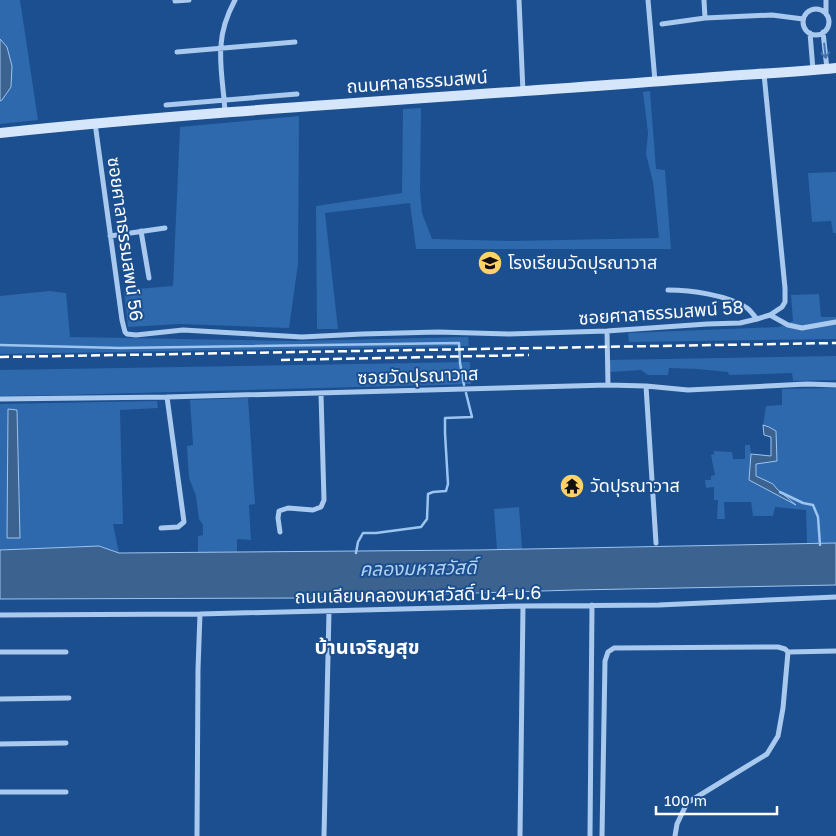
<svg xmlns="http://www.w3.org/2000/svg" width="836" height="836" viewBox="0 0 836 836" font-family="'Golos Text','Noto Sans Thai',sans-serif">
  <style>
    .green { fill: #2e69ad; fill-rule: evenodd }
    .water { fill: #3c6290; stroke: #9cc4f0 }
    .lines { fill: none; stroke-linecap: round; stroke-linejoin: round }
    .stream { stroke: #9cc4f0; stroke-width: 2.5 }
    .street { stroke: #a9c9ee; stroke-width: 5 }
    .secondary { stroke: #d6e6fa; stroke-width: 10 }
    .rail { stroke: #fff; stroke-width: 2.5; stroke-dasharray: 9 4; stroke-linecap: butt }
    .oneway { stroke: #4674ac }
    .labels { text-anchor: middle; stroke-width: 4; stroke-linejoin: round; paint-order: stroke }
    .street-label { font-size: 18px; fill: #fff; stroke: #1b4f8f }
    .poi-label { font-size: 18px; fill: #fff; stroke: #1b4f8f; text-anchor: start }
    .water-label { font-size: 19px; font-style: italic; fill: #b5d3f5; stroke: #1b4f8f }
    .quarter-label { font-size: 20px; font-weight: bold; fill: #fff; stroke: #1b4f8f }
  </style>
  <rect width="100%" height="100%" fill="#1b4f8f"/>
  <path class="green" d="M0,0H20L38,120L0,124Z
    M650,91L656,169L665,170L671,249H416L410,203L325,213L338,329H317L316,206L402,193L403,109L421,108L420,191L422,213L432,239L513,241L659,238L653,182L646,154L648,133L643,92Z
    M299,116L298,264L289,328L180,324L128,327L124,290L173,286L180,127Z
    M836,172V233H833L831,221L812,222L808,173Z
    M49,291L66,293L70,337L294,341L468,337L469,346L0,354V296Z
    M819,294L821,317H836V339L629,342L628,333L779,327L793,321L791,295Z
    M836,356V380L793,381L792,373L729,375L728,372L697,369L669,368L668,375H648L641,370L611,372L608,368L607,360Z
    M470,362L471,384L64,395L0,396V370Z
    M836,388V543L807,544L806,510L775,507L773,516H753L751,502H724L725,519H717L718,500H714V487L706,488L705,480H711V476L715,475L711,455L714,454V451L732,452L733,459H745V445H750L751,454L749,480L793,502L777,489L773,484L756,476V464L777,461L769,427L763,425L766,406L782,405V389Z
    M248,398L255,504L249,505L251,540L237,539V552L198,553V536L203,535V525L199,519L196,496L189,478L187,446L193,445L190,400Z
    M157,401L158,408L120,410L123,524H113L119,553L99,546L0,550V404ZM8,409L17,411L20,538Z
    M519,507L522,549L497,550L494,509Z"/>
  <path class="water" d="M0,39L7,47L12,66L11,87L2,100L0,101Z
    M8,409L17,410L20,538H7Z
    M763,425L769,427L776,431L777,461L756,464V476L773,484L777,489L796,505L749,480L751,454L771,456V437L764,435Z
    M836,543V585L575,590L311,598L0,599V550L99,546L119,553L478,550Z"/>
  <g class="lines">
    <path class="stream" d="M0,345L120,348L459,343L460,363L464,385
      M780,492L803,503L813,505L818,517L820,545
      M356,553L358,542L363,533H376L421,527L427,519L428,494L433,492L446,491L448,484L445,433V418L472,417L466,393"/>
    <path class="street" d="M519,0L523,92
      M648,0L655,81
      M704,0L705,18
      M175,1L189,0
      M803 22a13 13 0 1 1 26 0a13 13 0 1 1-26 0Z
      M826,14V0
      M662,24L705,18L772,15L803,19
      M823,32L827,69
      M810,33L813,70
      M177,52L295,42
      M166,105L297,94
      M225,112C224,90 219,67 221,45C222,30 228,13 235,0
      M95,123L122,320L125,332L127,334L136,335L183,330L302,337L362,334L438,332L509,334L607,331L707,324L740,323L757,319L770,315L782,307L785,302V288L764,74
      M141,231L149,278
      M110,236L165,228
      M668,290C690,290 728,295 747,308C751,311 754,316 757,319
      M770,315L788,325L802,328L836,322
      M607,331L608,385
      M646,386L656,543
      M0,399L167,397L608,385L646,386L688,390L807,384L836,385
      M161,528L178,527L184,522L167,397
      M280,532L278,518L279,511L288,508L313,510L321,507L324,500L321,394
      M0,615L200,614L523,606L659,605L836,597
      M0,652H66
      M0,699L69,698
      M0,744L66,743
      M0,792H66
      M197,836L198,669L200,614
      M324,836L329,611
      M520,836L523,606
      M590,836L592,605
      M602,836L605,661L608,652L614,648L778,647L785,649L788,652L836,651
      M675,836L677,824L687,803L767,754L778,736L783,708L788,652"/>
    <path class="secondary" d="M0,133C237,108 476,96 714,77C755,74 796,72 836,68"/>
    <path class="rail" d="M0,357L836,343
      M281,360L529,355"/>
  </g>
  <defs><path id="oneway-shaft" d="M-6 0H5M1.5-3L5.5 0L1.5 3" fill="none" stroke-width="1.6" stroke-linecap="round" stroke-linejoin="round" transform="scale(1.25)"/></defs>
  <use class="oneway" href="#oneway-shaft" transform="translate(825 51) rotate(84)"/>
  <defs>
    <g id="school-disc" transform="scale(1.25)"><circle r="9.5" fill="#ffd166" stroke="#1b4f8f"/><path d="M0-5L7-2L0 1L-7-2ZM-4 1L0 2.5L4 1V4Q0 6-4 4Z" fill="#111"/></g>
    <g id="temple-disc" transform="scale(1.25)"><circle r="9.5" fill="#ffd166" stroke="#1b4f8f"/><path d="M0-6L5-2H3V0L6.5 2.5H4V6H1.5V3h-3V6H-4V2.5H-6.5L-3 0V-2H-5Z" fill="#111"/></g>
  </defs>
  <g fill-rule="evenodd">
    <use href="#school-disc" x="490" y="263"/>
    <use href="#temple-disc" x="572" y="486"/>
  </g>
  <g class="labels">
    <g class="street-label">
      <text transform="translate(417 82) rotate(-4)" y="6">ถนนศาลาธรรมสพน์</text>
      <text transform="translate(125 239) rotate(82)" y="6">ซอยศาลาธรรมสพน์ 56</text>
      <text transform="translate(661 313) rotate(-4)" y="6">ซอยศาลาธรรมสพน์ 58</text>
      <text transform="translate(418 376) rotate(-2)" y="6">ซอยวัดปุรณาวาส</text>
      <text transform="translate(418 595) rotate(-1)" y="6">ถนนเลียบคลองมหาสวัสดิ์ ม.4-ม.6</text>
    </g>
    <g class="poi-label">
      <text x="508" y="269">โรงเรียนวัดปุรณาวาส</text>
      <text x="590" y="492">วัดปุรณาวาส</text>
    </g>
    <g class="water-label">
      <text transform="translate(418 568) rotate(-1)" y="7">คลองมหาสวัสดิ์</text>
    </g>
    <g class="quarter-label">
      <text x="367" y="654">บ้านเจริญสุข</text>
    </g>
  </g>
  <path d="M656 806v8h121v-8" fill="none" stroke="#ffffff" stroke-width="2.5"/>
  <text x="664" y="806" font-size="15" fill="#ffffff" stroke="#1b4f8f" stroke-width="4" paint-order="stroke">100 m</text>
</svg>
